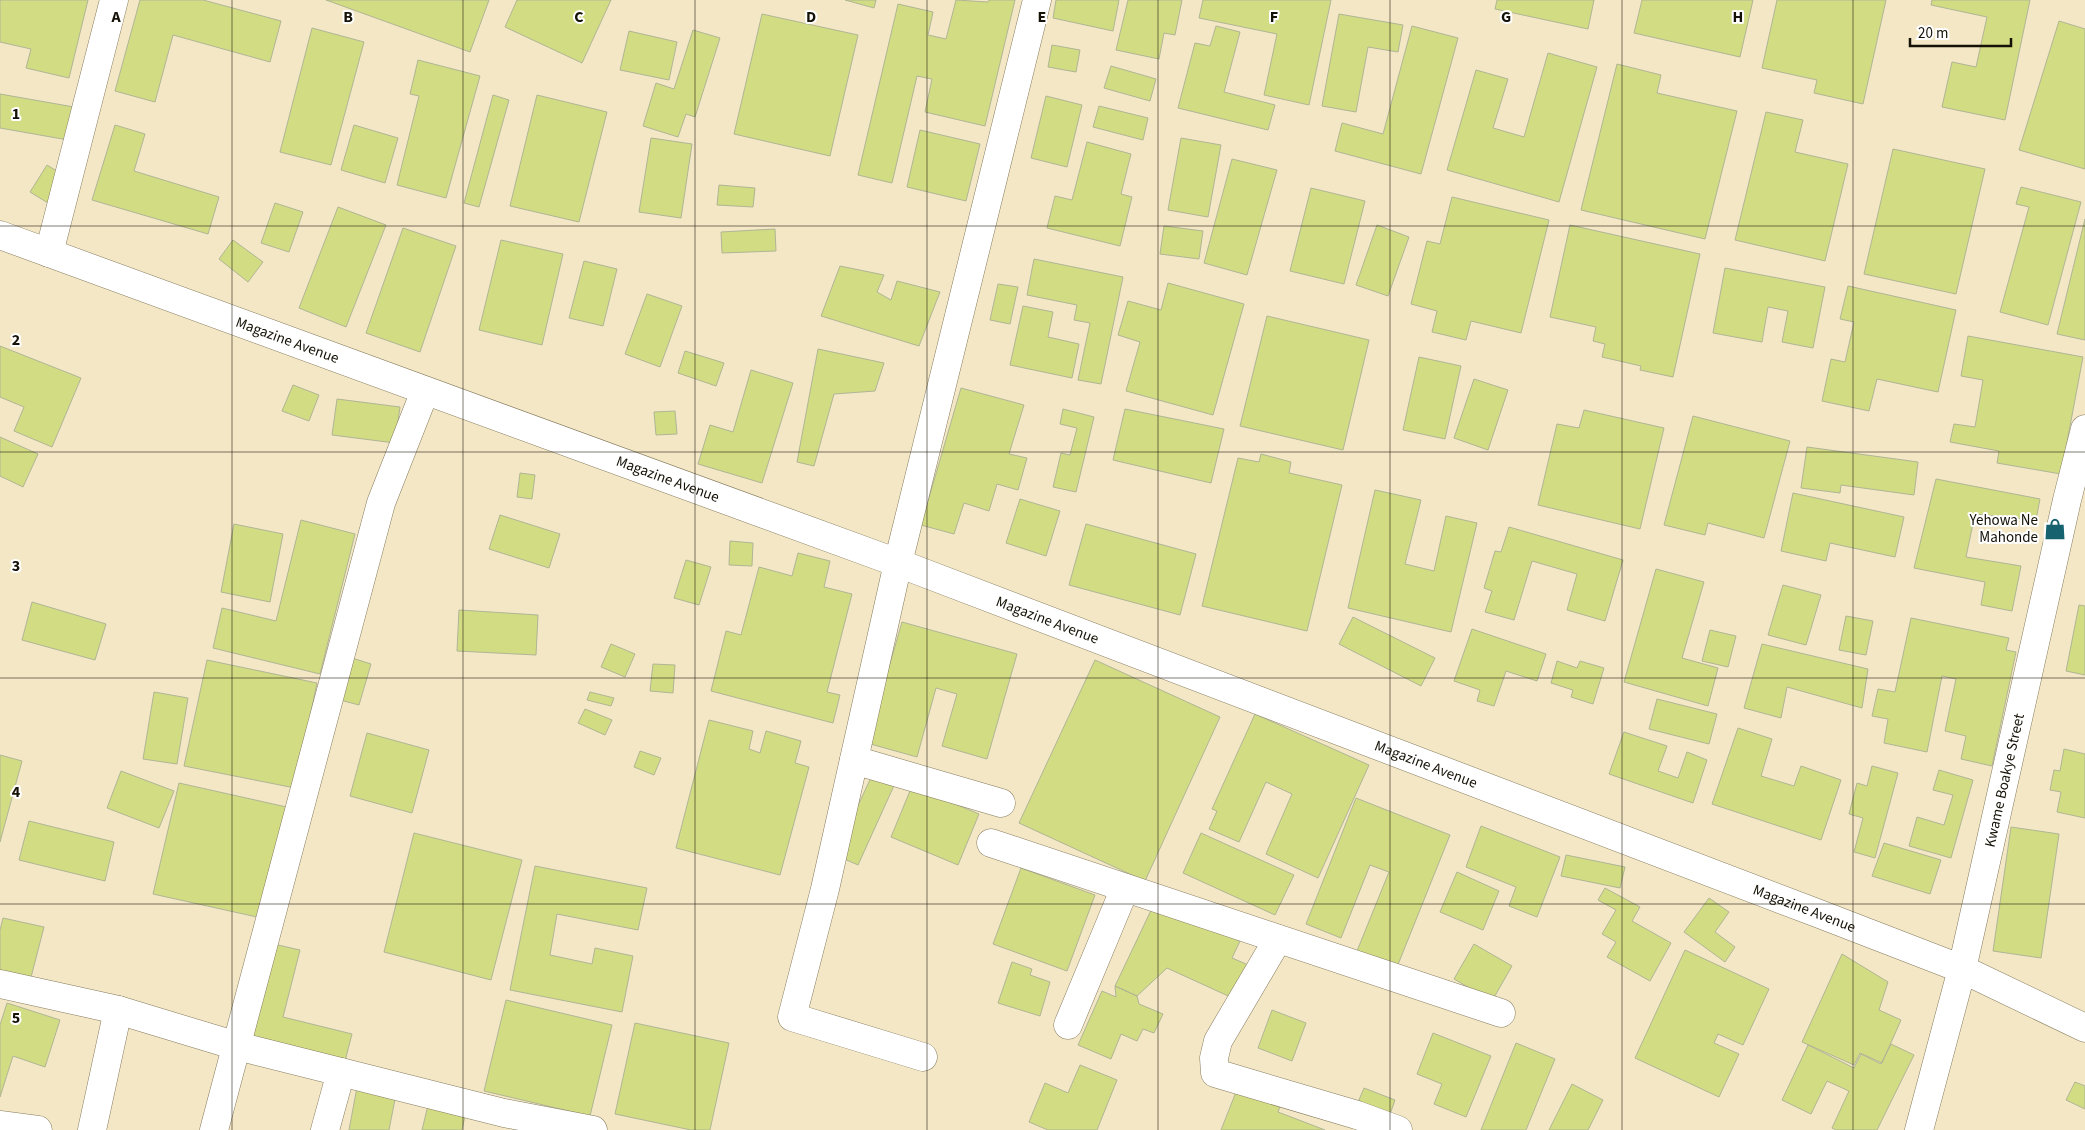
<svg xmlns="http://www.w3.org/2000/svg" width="2085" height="1130" viewBox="0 0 2085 1130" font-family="'Source Sans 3',sans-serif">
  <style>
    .building { fill: #d2dc83; stroke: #b0b595 }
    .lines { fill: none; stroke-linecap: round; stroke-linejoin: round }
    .minor-casing { stroke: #867b5e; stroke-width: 29 }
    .minor { stroke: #fff; stroke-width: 28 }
    .grid { fill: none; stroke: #151106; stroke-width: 1; stroke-opacity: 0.55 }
    .labels { text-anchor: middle; stroke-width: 4; stroke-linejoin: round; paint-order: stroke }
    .street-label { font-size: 15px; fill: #151106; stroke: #fff }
    .poi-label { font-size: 15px; fill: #151106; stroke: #fff; text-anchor: end }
    .grid-label { font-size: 16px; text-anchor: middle; font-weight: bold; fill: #151106; stroke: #fff; stroke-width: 4; stroke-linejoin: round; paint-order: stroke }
  </style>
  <rect width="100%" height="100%" fill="#f3e7c6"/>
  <path class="building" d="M0,0H88L69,78L26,68L31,49L0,42Z
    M140,0H203L281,21L270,62L173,35L155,102L115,91Z
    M326,0H489L470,52Z
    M517,0H611L582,63L505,27Z
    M845,0H876L874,8Z
    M956,0L988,2L989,0H1015L985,126L925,112L932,79L917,76L892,183L858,175L898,4L933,12L928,35L946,39Z
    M1056,0H1119L1113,31L1053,18Z
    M1128,0H1182L1175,35L1164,33L1159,59L1116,50Z
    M1203,0H1331L1309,105L1264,95L1277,34L1199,18Z
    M1497,0H1594L1588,29L1495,9Z
    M1642,0H1753L1740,57L1634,33Z
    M1777,0H1886L1863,104L1814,93L1817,80L1762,68Z
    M1932,0H2030L2005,120L1942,107L1952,62L1976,67L1987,17L1931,5Z
    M762,14L858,35L830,156L734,134Z
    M1339,14L1403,25L1398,52L1368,47L1356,112L1322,106Z
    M2059,21L2085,29V169L2019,150Z
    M1216,26L1240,32L1224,92L1275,105L1268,130L1178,108L1195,43L1210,46Z
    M1412,26L1458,38L1421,174L1335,151L1342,123L1383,134Z
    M312,28L364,42L331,165L280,152Z
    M693,30L720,38L695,117L686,114L678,137L643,126L656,83L674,89Z
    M629,31L677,42L669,80L620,70Z
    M1052,45L1080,50L1076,72L1048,67Z
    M1548,53L1597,67L1559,202L1447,170L1476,70L1508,79L1493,128L1524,137Z
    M418,60L480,76L446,198L397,185L419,96L410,94Z
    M1617,64L1661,75L1657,93L1737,111L1705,239L1581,210Z
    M1111,66L1156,79L1150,101L1104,88Z
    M0,94L74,107L68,140L0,128Z
    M493,95L509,100L479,207L464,203Z
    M537,95L607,112L579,222L510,206Z
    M1046,96L1082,105L1067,167L1031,158Z
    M1099,106L1148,118L1143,140L1093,127Z
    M1766,112L1803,120L1795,152L1848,164L1825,261L1735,240Z
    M115,125L145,134L134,171L219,197L208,234L92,200Z
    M354,125L398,138L385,183L341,170Z
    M920,130L980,144L966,201L907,187Z
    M651,138L692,144L681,218L639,212Z
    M1181,138L1221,145L1208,217L1168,210Z
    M1087,142L1131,154L1121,194L1132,197L1120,246L1047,228L1055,196L1072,200Z
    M1893,149L1985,169L1956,294L1864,274Z
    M1232,159L1277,170L1247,275L1204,263Z
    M47,165L65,176L48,203L30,192Z
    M719,185L755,188L753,207L717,205Z
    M2021,187L2081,202L2048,325L2000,312L2029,207L2016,204Z
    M1311,188L1365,201L1344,284L1290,271Z
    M1452,197L1549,220L1521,333L1471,321L1466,340L1432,332L1437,311L1411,304L1427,241L1440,244Z
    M275,203L303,212L289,252L261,243Z
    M338,207L386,225L346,327L299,308Z
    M2085,219V340L2057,334Z
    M1377,225L1409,237L1388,296L1356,285Z
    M1570,225L1700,254L1673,377L1640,370L1641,366L1602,357L1605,344L1593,341L1596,327L1550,317Z
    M1164,226L1203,231L1199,259L1160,254Z
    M403,228L456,246L420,352L366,333Z
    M775,229L776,251L722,253L721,232Z
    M233,240L263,262L248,282L219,259Z
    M501,240L563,254L542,345L479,330Z
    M1034,259L1123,277L1101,384L1078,380L1090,323L1074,320L1077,305L1027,295Z
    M584,261L617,269L603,326L569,318Z
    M840,266L884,275L877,292L891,300L897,281L940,292L919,346L821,316Z
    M1725,268L1825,287L1813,348L1782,342L1788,311L1768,307L1762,342L1713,333Z
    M1168,283L1244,304L1213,415L1126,391L1140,342L1118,335L1128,301L1161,310Z
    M998,284L1018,287L1010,324L990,320Z
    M1848,286L1956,310L1938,392L1877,379L1869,411L1822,401L1831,359L1845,362L1854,322L1840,319Z
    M647,294L682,306L660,367L625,354Z
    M1023,306L1053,312L1048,337L1079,344L1072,378L1010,365Z
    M1267,316L1369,340L1343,450L1240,426Z
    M1968,336L2083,357L2061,474L1997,463L1999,451L1950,442L1954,424L1975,427L1983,380L1961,376Z
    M0,346L81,378L52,447L14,431L24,407L0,397Z
    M818,349L884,363L875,391L834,394L814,466L797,462Z
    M685,351L724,363L716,386L678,373Z
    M1419,357L1461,366L1445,439L1403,430Z
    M751,370L793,383L762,483L698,464L710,425L733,432Z
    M1474,379L1508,390L1488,450L1454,438Z
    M293,385L319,395L309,421L282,411Z
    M961,388L1024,405L1009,454L1027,458L1018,490L997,484L989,511L964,503L954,534L921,525Z
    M337,399L400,407L395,443L332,435Z
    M1063,409L1094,417L1076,492L1053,487L1061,453L1070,455L1077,428L1060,424Z
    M1125,409L1224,429L1211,483L1113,460Z
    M1584,410L1664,428L1640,529L1538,505L1557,424L1579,428Z
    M675,411L677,434L656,435L654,412Z
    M1693,416L1790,441L1764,538L1708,523L1705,535L1664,525Z
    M0,437L38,454L23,487L0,476Z
    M1807,447L1918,462L1914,495L1841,485L1840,493L1801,488Z
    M1261,454L1291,462L1289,473L1342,485L1307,631L1202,606L1238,458L1259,462Z
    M520,473L535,475L532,499L517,497Z
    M1936,479L2040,499L2036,520L1975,514L1966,557L2021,566L2012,611L1981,605L1985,582L1914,568Z
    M1375,490L1421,500L1405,564L1434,571L1446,516L1477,523L1451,632L1348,608Z
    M1793,493L1904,517L1895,557L1830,543L1826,561L1781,551Z
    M1020,499L1060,511L1046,556L1006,543Z
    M500,515L560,534L549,568L489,549Z
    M301,520L355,534L320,674L213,648L222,608L276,621Z
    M234,524L283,534L270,602L221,592Z
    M1086,524L1196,554L1180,615L1069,585Z
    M1509,527L1623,560L1605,621L1567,610L1577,574L1532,561L1514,620L1485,612L1492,591L1484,588L1495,551L1501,552Z
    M730,541L753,543L752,566L729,565Z
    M798,553L830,561L824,587L852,594L827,692L840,695L833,723L711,691L726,631L741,635L759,567L792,576Z
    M686,560L711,567L699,605L674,598Z
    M1656,569L1704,582L1682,658L1718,668L1708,706L1624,682Z
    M1783,585L1821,595L1806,645L1768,635Z
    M32,602L106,624L95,660L22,640Z
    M2079,605L2085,606V675L2066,671Z
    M459,610L538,615L536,655L457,651Z
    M1846,616L1873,621L1866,655L1839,650Z
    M1353,617L1435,658L1421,686L1339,644Z
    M1911,618L2009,638L2006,650L2016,652L1992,766L1961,759L1966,736L1945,731L1956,679L1942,676L1927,752L1884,743L1888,719L1872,716L1878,689L1895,692Z
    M902,622L1017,654L987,759L942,746L957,694L936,688L917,757L867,743Z
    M1472,629L1546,654L1537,681L1506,671L1494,706L1477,701L1480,690L1454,681Z
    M1710,630L1736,636L1728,667L1702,661Z
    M611,644L635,654L625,677L601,667Z
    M1762,644L1868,669L1862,708L1787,687L1781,718L1744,708Z
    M352,658L371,664L359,705L340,700Z
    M207,660L317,683L295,788L184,766Z
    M1095,660L1220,717L1145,881L1019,823Z
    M1557,661L1577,668L1580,661L1604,668L1593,704L1571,697L1573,690L1551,683Z
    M653,664L675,665L673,693L650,691Z
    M154,692L188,698L177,764L143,759Z
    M590,692L614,698L611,706L587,700Z
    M1657,699L1717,714L1709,744L1649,729Z
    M585,709L612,720L605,735L578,723Z
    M1255,714L1369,765L1318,878L1266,854L1292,794L1266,782L1239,842L1209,829L1217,811L1212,809Z
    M709,720L753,731L749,749L760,753L766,731L801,741L795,763L809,767L780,875L676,848Z
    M1738,728L1772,739L1761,776L1794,786L1801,766L1841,780L1821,840L1712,804Z
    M1624,732L1667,746L1658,771L1678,778L1687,752L1707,760L1693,803L1609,774Z
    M367,733L429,750L412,813L350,796Z
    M2064,749L2085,754V818L2057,812L2061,792L2050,790L2054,770L2060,771Z
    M640,751L661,758L654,775L634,767Z
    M0,755L22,761L0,842Z
    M1872,766L1898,773L1875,858L1854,852L1863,818L1849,814L1857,783L1867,786Z
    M875,769L897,779L858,865L835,855Z
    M1939,770L1973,780L1951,858L1909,846L1917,817L1944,825L1953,795L1933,790Z
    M121,771L174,791L159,828L107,808Z
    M179,783L291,808L266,919L153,894Z
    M912,786L979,814L958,865L891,837Z
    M1356,798L1450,835L1397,967L1357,951L1389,872L1370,865L1341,938L1306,924Z
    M29,821L114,842L105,881L19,860Z
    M1481,826L1560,857L1537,917L1509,906L1516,887L1466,867Z
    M2011,827L2059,834L2041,958L1993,951Z
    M414,833L522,860L491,980L384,952Z
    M1201,833L1294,875L1275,915L1183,873Z
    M1884,843L1941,860L1930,894L1872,876Z
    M1566,855L1625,867L1620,888L1561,876Z
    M535,866L647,888L638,930L557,914L550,955L592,964L595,948L633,956L622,1012L510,990Z
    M1021,868L1095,895L1067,971L993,944Z
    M1457,872L1499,891L1483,930L1440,912Z
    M1605,888L1640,907L1632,921L1671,943L1650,981L1607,957L1616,942L1602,934L1616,910L1598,900Z
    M1709,898L1729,912L1715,932L1735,947L1725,962L1684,932Z
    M1155,902L1240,941L1232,958L1253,967L1237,1000L1167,968L1137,996L1115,986Z
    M3,918L44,927L29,985L0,978V930Z
    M269,943L300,950L283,1017L352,1034L345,1061L245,1036Z
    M1474,944L1512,966L1492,1001L1454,979Z
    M1685,950L1769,989L1743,1045L1718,1034L1714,1043L1739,1054L1719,1097L1635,1058Z
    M1842,954L1888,982L1879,1010L1901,1020L1882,1063L1860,1053L1854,1065L1802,1042Z
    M1012,962L1032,969L1030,975L1050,982L1040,1016L998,1003Z
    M1115,986L1137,996L1139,1004L1163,1014L1154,1033L1143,1029L1137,1041L1121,1034L1111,1059L1078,1045L1102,991L1116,997Z
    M506,1000L612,1025L590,1116L484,1091Z
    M7,1003L60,1020L45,1067L13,1056L0,1097V1025Z
    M1272,1010L1306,1023L1292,1061L1258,1048Z
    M635,1023L729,1043L710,1130H691L615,1114Z
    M1433,1033L1491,1056L1466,1117L1434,1104L1442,1084L1417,1074Z
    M1516,1043L1555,1059L1526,1130H1481Z
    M1891,1044L1914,1055L1877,1130H1836L1832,1128L1849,1091L1827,1081L1811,1114L1782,1100L1808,1045L1854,1068L1861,1054L1881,1064Z
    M1080,1065L1117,1080L1097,1130H1048L1029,1122L1045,1083L1068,1093Z
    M358,1082L397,1089L389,1130H349Z
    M2075,1082L2085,1086V1109L2066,1100Z
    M1572,1084L1603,1100L1588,1130H1549Z
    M1238,1087L1281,1104L1278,1112L1325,1130H1221Z
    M1364,1088L1395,1100L1388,1120L1356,1107Z
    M430,1097L467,1106L462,1130H422Z"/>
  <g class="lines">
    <g class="minor-casing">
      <g id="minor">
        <path id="s1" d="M0,235L898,563L1817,913L1962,969L2085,1028"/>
        <path d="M49,253L114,0"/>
        <path d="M854,760L1001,803"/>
        <path d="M991,843L1501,1013"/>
        <path d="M1278,939L1218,1041L1214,1058L1215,1073L1357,1115L1398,1130"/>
        <path d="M0,984L118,1010L237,1046L504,1113L593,1130"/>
        <path d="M1068,1025L1125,888"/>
        <path d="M923,1057L792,1017L825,889L898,563L1037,0"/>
        <path d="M0,1125L38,1130"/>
        <path d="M92,1130L118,1010"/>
        <path d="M214,1130L381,503L425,391"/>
        <path d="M325,1130L341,1072"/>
        <path id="s2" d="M1919,1130L1962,969L2067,500L2085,429"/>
      </g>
    </g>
    <use href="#minor" class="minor"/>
  </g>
  <path class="grid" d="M232,0V1130M463,0V1130M695,0V1130M927,0V1130M1158,0V1130M1390,0V1130M1622,0V1130M1853,0V1130M0,226H2085M0,452H2085M0,678H2085M0,904H2085"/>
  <defs>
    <g id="shop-bare" transform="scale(1.725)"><path d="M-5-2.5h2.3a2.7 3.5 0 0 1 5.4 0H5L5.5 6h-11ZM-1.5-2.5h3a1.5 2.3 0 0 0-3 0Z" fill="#16626e" stroke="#fff" stroke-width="2.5" paint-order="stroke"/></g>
  </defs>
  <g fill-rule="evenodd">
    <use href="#shop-bare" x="2055" y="529"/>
  </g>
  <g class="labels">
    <g class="street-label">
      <text dy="5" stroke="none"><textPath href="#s1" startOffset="306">Magazine Avenue</textPath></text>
      <text dy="5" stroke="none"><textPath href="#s1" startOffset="711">Magazine Avenue</textPath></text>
      <text dy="5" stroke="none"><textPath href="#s1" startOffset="1116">Magazine Avenue</textPath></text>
      <text dy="5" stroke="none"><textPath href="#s1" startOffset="1521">Magazine Avenue</textPath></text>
      <text dy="5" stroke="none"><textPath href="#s2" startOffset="360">Kwame Boakye Street</textPath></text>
      <text dy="5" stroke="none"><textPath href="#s1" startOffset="1926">Magazine Avenue</textPath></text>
    </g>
    <g class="poi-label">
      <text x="2038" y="525">Yehowa Ne<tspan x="2038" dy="17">Mahonde</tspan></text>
    </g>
  </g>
  <g class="grid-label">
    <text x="116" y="22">A</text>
    <text x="348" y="22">B</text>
    <text x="579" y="22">C</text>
    <text x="811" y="22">D</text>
    <text x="1042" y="22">E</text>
    <text x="1274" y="22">F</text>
    <text x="1506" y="22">G</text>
    <text x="1738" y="22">H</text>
    <text x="16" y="119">1</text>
    <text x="16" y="345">2</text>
    <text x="16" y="571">3</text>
    <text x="16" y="797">4</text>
    <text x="16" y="1023">5</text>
  </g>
  <path d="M1910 38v8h101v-8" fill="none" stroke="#151106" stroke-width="2.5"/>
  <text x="1918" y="38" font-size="15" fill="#151106" stroke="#ffffff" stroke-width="4" paint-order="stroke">20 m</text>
</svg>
